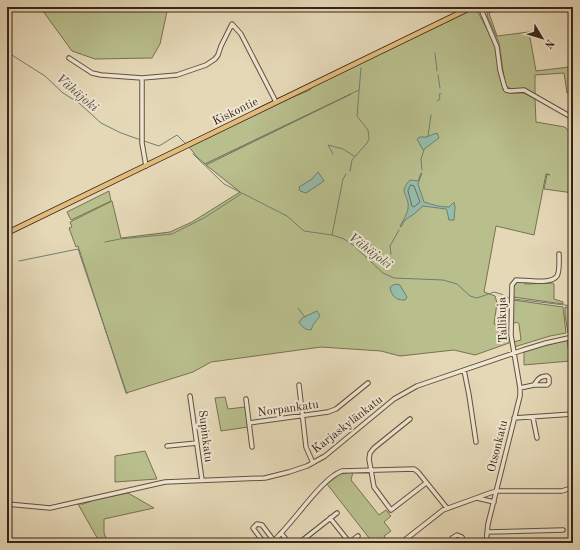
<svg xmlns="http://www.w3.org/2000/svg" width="580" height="550" viewBox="0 0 580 550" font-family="'Old Standard TT',serif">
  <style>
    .green { fill: #b8be8c; stroke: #787152 }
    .water { fill: #96bba9; stroke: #707f6f }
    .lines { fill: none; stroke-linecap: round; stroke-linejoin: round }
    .shore { stroke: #677060; stroke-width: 1 }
    .stream { stroke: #707f6f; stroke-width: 1 }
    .minor-casing { stroke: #635140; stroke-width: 5.5 }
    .major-casing { stroke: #382418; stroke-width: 6 }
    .minor { stroke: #eee6d0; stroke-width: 3.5 }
    .major { stroke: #e2bc7c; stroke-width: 4.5 }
    .labels { text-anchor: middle; stroke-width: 4; stroke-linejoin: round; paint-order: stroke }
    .street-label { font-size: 12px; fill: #382418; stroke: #eee6d0 }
    .water-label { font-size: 13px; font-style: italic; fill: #504a3c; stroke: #eee6d0 }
  </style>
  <rect width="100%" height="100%" fill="#e5d8b7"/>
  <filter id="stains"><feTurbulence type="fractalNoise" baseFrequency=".005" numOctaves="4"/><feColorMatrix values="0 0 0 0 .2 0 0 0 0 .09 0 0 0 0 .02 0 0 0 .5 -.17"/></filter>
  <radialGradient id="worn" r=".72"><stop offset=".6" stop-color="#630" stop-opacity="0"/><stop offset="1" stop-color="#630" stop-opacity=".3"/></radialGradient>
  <path class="green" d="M40,7H168L160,44L152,58L95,59L72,51Z
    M489,7H502L489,13L497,36L529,32L536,71L569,67L570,92L567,93L564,73L535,75V95C531,93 527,89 523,89C516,87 510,92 505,84L499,43L487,15Z
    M473,9L476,10L479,14L495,45L503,90L509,93H524L535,99L536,122L565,127C576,139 573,146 573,162L568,165L572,164L573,163V193L544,189L547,174L550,175L546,174L534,235L496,226L484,292L495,296L497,303L494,324L508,327L509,343L475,355L454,350L400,356L381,351L321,347L211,362L193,372L126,393L78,246L76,247L69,228L72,227L70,222L112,201L121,238L170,232L192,222L240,192L206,165L351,94L205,164L197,157L189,147L291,98L310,90L312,87Z
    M109,191L111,201L71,220L67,212Z
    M518,282H525V284L553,283L554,285V299L563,302V304L513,297C513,290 512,285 518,282Z
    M513,300L563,307L566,333L550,336L514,347L513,342L521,340L519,324L517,322L512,324Z
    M565,307L573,308V333H568L565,315Z
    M567,340L570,361L524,365V351Z
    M225,397L228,409L245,407L248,427L221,431L215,398Z
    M145,451L157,479L115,482V456Z
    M353,472L351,480L379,515L386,510L391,516L384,522L391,531L384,536L389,543H373L327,484L340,474Z
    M128,493L154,508L104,519V533L108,543H100L78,504H83L94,500Z"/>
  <path class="water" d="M437,133L439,138L423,150L417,139L420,137H426Z
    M318,172L324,181L306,193L300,191L299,187L312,179Z
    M421,173H422L418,184L424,202C433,205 440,207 449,207L454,202L455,207L454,220H449L447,211L446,209L423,206L414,214L405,220L401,227L400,226C403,221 407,214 408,209C410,194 397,194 410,180L418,181Z
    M395,284L400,285L407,297L405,300C396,301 391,295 390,287Z
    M317,311L320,316L313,325L311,330C305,330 302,327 299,322L302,318Z"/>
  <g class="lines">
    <path class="shore" d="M411,185L414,186L420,202L414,207L412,206L408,191Z"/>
    <path class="stream" d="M7,52L45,76L63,93L79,103L101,123L121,133L141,140
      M435,53L437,71
      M438,75L440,88
      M437,101L440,99L439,94H441
      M428,136L431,115
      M144,141L159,146L177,135L185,143
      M193,154L224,184L287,216L304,231L332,235L344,239L353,245L383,273L394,278L443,280L457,284L470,296L477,298L494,292L501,294L509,298
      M333,154L328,145L343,149L354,156
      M205,164L359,90
      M422,170L421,159L424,150
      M350,171L352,160L367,143L369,139L368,130L357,116L361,68
      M332,235L343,179L346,174
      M105,242L120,239L172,234L204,218L241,194
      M391,254L390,246L399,230
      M19,261L78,249L127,394
      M514,299L573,306
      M298,308L305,317"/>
    <g class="minor-casing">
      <path id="minor" d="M480,7L497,47L500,70L504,85L506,90L510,91L524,90L573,118
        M573,45V50
        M69,58L92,73L101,75L142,78L177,75L206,65L215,59L218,55L221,46L232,24L241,34L276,102
        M142,78V143L146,166
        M464,370L469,395L476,442
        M299,385L306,447L313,463
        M520,388L534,385H547L549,383V378L547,376C540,376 538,379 534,385
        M190,396L202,480
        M246,399L249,423L328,412L336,409L368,383
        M514,418L573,414
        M533,418L537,438
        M410,419L374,448L370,453L369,459L374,487L391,510L426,483
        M249,423L252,447
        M167,446L197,443
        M477,498L494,502
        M7,504L50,508L165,482L265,478L289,472L307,466L325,456L394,399L417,386L523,350L546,343L573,337
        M330,518L350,543
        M487,532L563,530
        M281,533L289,543
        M264,543L253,528L257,524L262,525L274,541
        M271,543C291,527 321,478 342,471L414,469L418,472L447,508
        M299,543L337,513
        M349,543L358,536
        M401,543L443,510L490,493L496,491H562L568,489
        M452,543V538L457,535L462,537L464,543
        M486,543L488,524L520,396V388L511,335L512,285L516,280C526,280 551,285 557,276C560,271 559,260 559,254"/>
    </g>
    <g class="major-casing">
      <path id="major" d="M7,233L472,7"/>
    </g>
    <use href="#minor" class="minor"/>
    <use href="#major" class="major"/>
  </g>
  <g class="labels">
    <g class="street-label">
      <text transform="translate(235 111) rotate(-26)" y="4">Kiskontie</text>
      <text transform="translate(502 320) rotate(-92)" y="4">Tallikuja</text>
      <text transform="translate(288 408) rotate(-8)" y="4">Norpankatu</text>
      <text transform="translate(347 424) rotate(-38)" y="4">Karjaskylänkatu</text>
      <text transform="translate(206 436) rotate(83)" y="4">Supinkatu</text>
      <text transform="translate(497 446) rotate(-76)" y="4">Otsonkatu</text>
    </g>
    <g class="water-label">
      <text transform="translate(78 92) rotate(40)" y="5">Vähäjoki</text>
      <text transform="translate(371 250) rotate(37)" y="5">Vähäjoki</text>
    </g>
  </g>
  <rect width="580" height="550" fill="none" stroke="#e5d8b7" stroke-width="24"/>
  <rect x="8" y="8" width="564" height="534" fill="none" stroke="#382418" stroke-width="2"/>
  <rect x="12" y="12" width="556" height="526" fill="none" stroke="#382418"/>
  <g transform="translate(542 38) rotate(128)" stroke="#eee6d0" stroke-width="3" paint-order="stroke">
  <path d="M0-3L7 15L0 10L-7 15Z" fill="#382418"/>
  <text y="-6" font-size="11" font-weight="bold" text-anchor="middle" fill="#382418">N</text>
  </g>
  <rect width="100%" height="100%" filter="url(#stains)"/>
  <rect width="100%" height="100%" fill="url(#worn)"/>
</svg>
